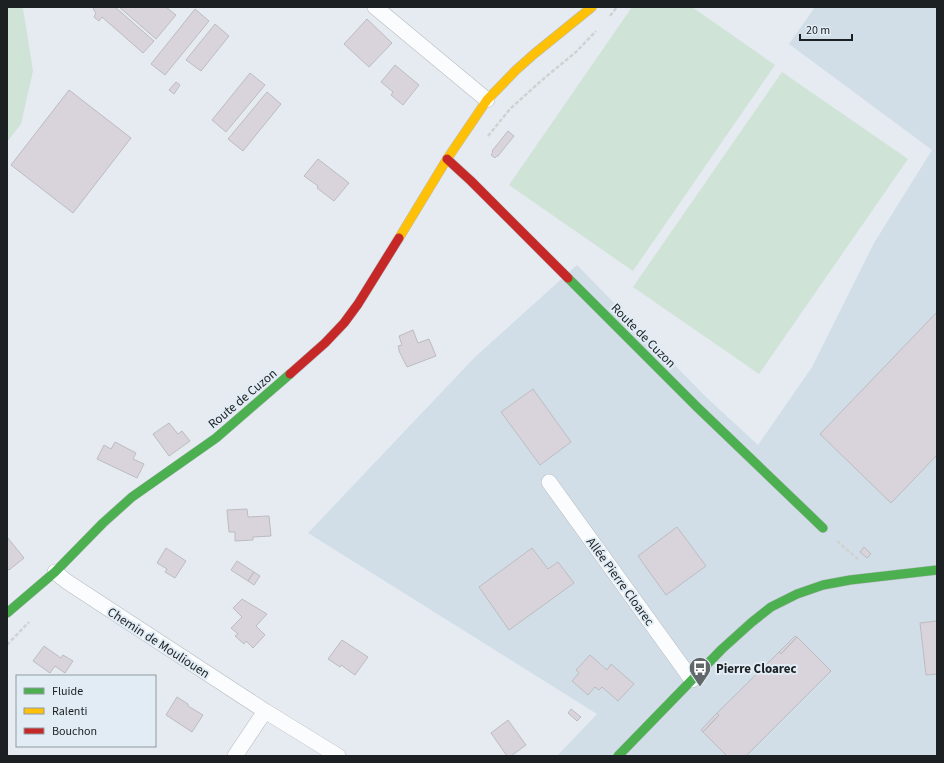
<svg xmlns="http://www.w3.org/2000/svg" width="944" height="763" viewBox="0 0 944 763" font-family="'Source Sans 3',sans-serif">
  <style>
    .built { fill: #d1dee7 }
    .green { fill: #cfe3d7 }
    .building { fill: #d9d4dc; stroke: #bcbcc0 }
    .lines { fill: none; stroke-linecap: round; stroke-linejoin: round }
    .street-casing { stroke: #b7bcc0; stroke-width: 16 }
    .fast-casing { stroke: #b7bcc0; stroke-width: 10 }
    .slow-casing { stroke: #b7bcc0; stroke-width: 10 }
    .jam-casing { stroke: #b7bcc0; stroke-width: 10 }
    .path { stroke: #d0d2d2; stroke-width: 2.5; stroke-dasharray: 4 2; stroke-linecap: butt }
    .street { stroke: #fbfcfd; stroke-width: 15 }
    .fast { stroke: #4caf50; stroke-width: 9 }
    .slow { stroke: #ffc107; stroke-width: 9 }
    .jam { stroke: #c62828; stroke-width: 9 }
    .labels { text-anchor: middle; stroke-width: 4; stroke-linejoin: round; paint-order: stroke }
    .street-label { font-size: 13px; fill: #1c2022; stroke: #e1ecf4 }
    .poi-label { font-size: 13px; font-weight: bold; fill: #1c2022; stroke: #e1ecf4; text-anchor: start }
  </style>
  <rect width="100%" height="100%" fill="#e5ebf0"/>
  <path class="built" d="M815,7H937V756H557L597,714L308,533L475,357L577,265L706,397L758,445L812,367L874,243L932,150L789,44Z"/>
  <path class="green" d="M7,7H24L23,8L33,71L21,124L7,142Z
    M632,7H692L775,65L633,271L509,185Z
    M782,72L908,159L759,374L633,287Z"/>
  <path class="building" d="M95,7H115L154,41L143,53L102,17L99,21L94,17L96,13L93,9Z
    M119,7H166L176,15L156,39Z
    M195,9L209,21L165,75L151,64Z
    M367,19L392,43L369,67L344,44Z
    M215,24L229,36L201,71L186,60Z
    M395,65L419,85L403,105L391,95L393,92L381,82Z
    M250,73L265,85L226,132L212,120Z
    M176,82L180,85L174,94L169,90Z
    M69,90L131,138L73,213L11,165Z
    M267,92L281,104L243,151L228,139Z
    M508,131L514,136L498,156H497L495,158L491,155L493,152L492,151Z
    M318,159L349,183L334,201L317,188L318,186L304,176Z
    M937,312V455L891,503L820,434Z
    M413,330L418,343L429,339L436,356L407,367L399,351V349L398,346L402,345L399,336Z
    M533,389L571,442L540,465L501,412Z
    M169,423L178,434L182,431L190,441L169,456L153,434Z
    M115,442L136,453L133,459L144,464L137,478L97,459L104,445L111,449Z
    M247,509L248,517L269,516L271,536L253,537V540L235,541V532H229L227,510Z
    M677,527L706,566L666,595L638,556Z
    M7,537L24,558L9,570L7,568Z
    M864,547L871,554L867,558L860,552Z
    M166,548L186,561L175,578L165,572L167,569L157,563Z
    M532,548L548,569L558,562L574,583L509,630L479,587Z
    M237,561L254,572L248,581L231,570Z
    M254,572L260,576L254,585L248,581Z
    M242,599L267,614L256,626L265,635L253,648L246,641L244,644L235,636L238,634L231,628L242,617L233,608Z
    M937,621V674L926,675L920,623Z
    M795,636L797,637L781,654L779,652Z
    M797,637L831,671L746,756H727L703,732L719,715L717,713L779,652L781,654Z
    M342,640L368,657L355,675L341,665L340,667L328,659Z
    M44,646L61,658L63,655L73,661L65,673L55,666L50,673L33,661Z
    M590,655L607,670L611,664L634,684L618,701L602,687L599,690L595,687L588,695L572,681L579,673L576,670Z
    M177,697L188,704V706L203,715L192,732L166,715Z
    M571,709L581,717L577,721L568,713Z
    M717,713L719,715L703,732L701,730Z
    M508,720L526,745L511,756H507L491,733Z"/>
  <g class="lines">
    <g class="street-casing">
      <path id="street" d="M375,7L487,100
        M549,482L692,680
        M55,572L66,581L121,617L265,711L338,756
        M235,756L265,711"/>
    </g>
    <g class="fast-casing">
      <path id="fast" d="M568,278L697,407L823,528
        M7,613L55,572L103,523L132,497L216,438L290,374
        M618,756L722,649L752,622L771,607L797,594L823,585L850,580L937,570"/>
    </g>
    <g class="slow-casing">
      <path id="slow" d="M399,238L447,159L487,100L516,70L534,54L592,7"/>
    </g>
    <g class="jam-casing">
      <path id="jam" d="M447,159L471,181L568,278
        M290,374L325,343L344,323L358,304L399,238"/>
    </g>
    <path class="path" d="M610,16L617,7
      M488,136L510,109L542,80L576,52L596,31
      M837,541L859,560
      M7,645L29,622"/>
    <use href="#street" class="street"/>
    <use href="#fast" class="fast"/>
    <use href="#slow" class="slow"/>
    <use href="#jam" class="jam"/>
  </g>
  <defs>
    <g id="bus-pin" transform="scale(1.15)"><path d="M0 17L-7.5 6A9.5 9.5 0 1 1 7.5 6Z" fill="#62676a" stroke="#e1ecf4"/><path d="M-5-6H5V4H4V6H2V4H-2V6H-4V4H-5ZM-3.5-4V0h7V-4ZM-3.5 1.2v1.5H-2V1.2ZM2 1.2v1.5H3.5V1.2Z" fill="#fff"/></g>
  </defs>
  <g fill-rule="evenodd">
    <use href="#bus-pin" x="700" y="668"/>
  </g>
  <g class="labels">
    <g class="street-label">
      <text transform="translate(644 335) rotate(45)" y="5">Route de Cuzon</text>
      <text transform="translate(242 398) rotate(-40)" y="5">Route de Cuzon</text>
      <text transform="translate(621 581) rotate(54)" y="5">Allée Pierre Cloarec</text>
      <text transform="translate(159 642) rotate(33)" y="5">Chemin de Mouliouen</text>
    </g>
    <g class="poi-label">
      <text x="716" y="673">Pierre Cloarec</text>
    </g>
  </g>
  <rect width="944" height="763" fill="none" stroke="#1c2022" stroke-width="16"/>
  <rect x="16" y="675" width="140" height="72" fill="#e1ecf4" stroke="#929aa0"/>
  <rect x="24" y="688" width="20" height="6" fill="#4caf50" stroke="#929aa0"/>
  <text x="52" y="695" font-size="12" fill="#1c2022">Fluide</text>
  <rect x="24" y="708" width="20" height="6" fill="#ffc107" stroke="#929aa0"/>
  <text x="52" y="715" font-size="12" fill="#1c2022">Ralenti</text>
  <rect x="24" y="728" width="20" height="6" fill="#c62828" stroke="#929aa0"/>
  <text x="52" y="735" font-size="12" fill="#1c2022">Bouchon</text>
  <path d="M800 34v6h52v-6" fill="none" stroke="#1c2022" stroke-width="2"/>
  <text x="806" y="34" font-size="12" fill="#1c2022" stroke="#e1ecf4" stroke-width="3" paint-order="stroke">20 m</text>
</svg>
